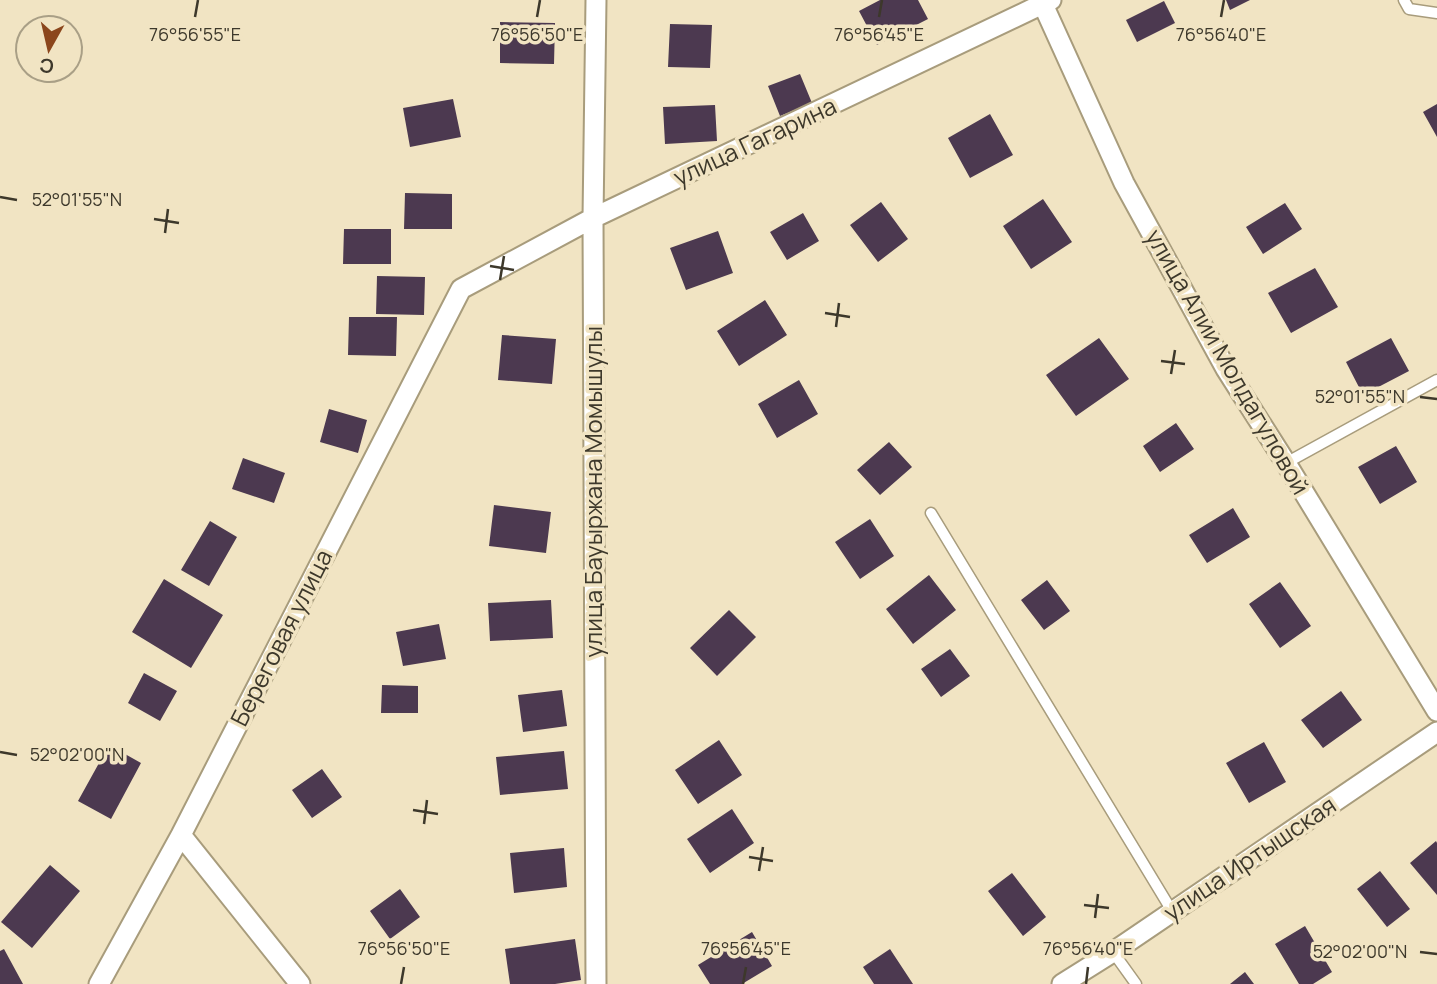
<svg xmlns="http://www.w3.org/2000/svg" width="1437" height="984" viewBox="0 0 1437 984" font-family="Manrope,sans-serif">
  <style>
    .building { fill: #4c3950 }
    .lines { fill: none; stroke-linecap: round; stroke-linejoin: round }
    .service-casing { stroke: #a89c7c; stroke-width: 13 }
    .minor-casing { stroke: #a89c7c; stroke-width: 23 }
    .service { stroke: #fff; stroke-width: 10 }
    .minor { stroke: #fff; stroke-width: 19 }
    .ticks { fill: none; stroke: #3d382b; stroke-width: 2.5 }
    .labels { text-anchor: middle; stroke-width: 7; stroke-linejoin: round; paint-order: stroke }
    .street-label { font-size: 24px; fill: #3d382b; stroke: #f1e4c3 }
    .ticks-label { font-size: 18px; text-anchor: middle; fill: #3d382b; stroke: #f1e4c3; stroke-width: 7; stroke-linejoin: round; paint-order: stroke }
  </style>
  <rect width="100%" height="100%" fill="#f1e4c3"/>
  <path class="building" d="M880,0H918L928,19L877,45L859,11Z
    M1226,0H1250L1230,10Z
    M1164,1L1175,23L1137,42L1126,20Z
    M500,22L555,23L554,64L500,63Z
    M670,24L712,25L710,68L668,67Z
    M800,74L812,103L780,116L768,86Z
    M453,99L461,137L410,147L403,108Z
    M1437,104V137L1423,112Z
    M715,105L717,141L665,144L663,107Z
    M990,114L1013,155L970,178L948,138Z
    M405,193L452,194V229H404Z
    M1043,199L1072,242L1031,269L1003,226Z
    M881,202L908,239L878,262L850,225Z
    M1285,203L1302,229L1263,254L1246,227Z
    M803,213L819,241L787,260L770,232Z
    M344,229H391V264H343Z
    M718,231L733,273L686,290L670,248Z
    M1315,268L1338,307L1291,333L1268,293Z
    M377,276L425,277L424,315L376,314Z
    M765,300L787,335L739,366L717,331Z
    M349,317H397L396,356L348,355Z
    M502,335L556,339L552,384L498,380Z
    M1099,338L1129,379L1076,416L1046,375Z
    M1391,338L1409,371L1363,395L1346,362Z
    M799,380L818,414L777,438L758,404Z
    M329,409L367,420L358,453L320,442Z
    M1176,423L1194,449L1160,472L1143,446Z
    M889,442L912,467L880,495L857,470Z
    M1396,446L1417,482L1380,504L1358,467Z
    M243,458L285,473L274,503L232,489Z
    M494,505L551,512L546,553L489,546Z
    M1233,508L1250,537L1207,563L1189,535Z
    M870,519L894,556L860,579L835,542Z
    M210,521L237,537L209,586L181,570Z
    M929,575L956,610L913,644L886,609Z
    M164,579L223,615L191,668L132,632Z
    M1047,580L1070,611L1044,630L1021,600Z
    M1280,582L1311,626L1280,648L1249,604Z
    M551,600L553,638L490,641L488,603Z
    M729,610L756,637L717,676L690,648Z
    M439,624L446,659L403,666L396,632Z
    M950,649L970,676L941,697L921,669Z
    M144,673L177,691L160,721L128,703Z
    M382,685L418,686V713H381Z
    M562,690L567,726L523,732L518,695Z
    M1341,691L1362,720L1323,748L1301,720Z
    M719,740L742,775L698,804L675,770Z
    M1264,742L1286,782L1249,803L1226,763Z
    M109,745L141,763L111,819L78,801Z
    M564,751L568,789L500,795L496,757Z
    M322,769L342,797L312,818L292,790Z
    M732,809L754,843L710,873L687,839Z
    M1436,841L1437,843V895L1410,863Z
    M564,848L567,887L514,893L510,853Z
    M50,865L80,891L32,948L1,922Z
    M1380,871L1410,909L1387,927L1357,889Z
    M1012,873L1046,917L1023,936L988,891Z
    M400,889L420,917L390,939L370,911Z
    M1305,926L1332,972L1313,984H1299L1275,944Z
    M752,932L772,966L742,984H710L698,965Z
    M575,939L581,980L555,984H510L505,949Z
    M4,949L23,984H0V951Z
    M890,949L913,984H874L863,967Z
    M1245,972L1254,984H1230Z"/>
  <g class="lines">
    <g class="service-casing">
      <path id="service" d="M1404,0L1409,9L1437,13
        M1286,463L1437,380
        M931,513L1172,911
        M1113,952L1136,984"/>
    </g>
    <g class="minor-casing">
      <path id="minor" d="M1041,0L1124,183L1226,369L1286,463L1437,711
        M181,835L300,984
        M99,984L181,835L461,289L593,218L1051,0
        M596,984L593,218L596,0
        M1062,984L1113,952L1437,732"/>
    </g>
    <use href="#service" class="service"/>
    <use href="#minor" class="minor"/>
  </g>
  <path class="ticks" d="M195,17L198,0M537,17L540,0M879,17L882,0M1221,17L1224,0M0,197L17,200M154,219L179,223M165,233L168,209M490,266L514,270M500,280L504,256M825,313L850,317M836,327L839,303M1161,361L1185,364M1171,374L1175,350M1420,397L1437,399M0,752L17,755M413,810L438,814M424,824L427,800M749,857L773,861M759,871L763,847M1084,905L1109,908M1095,918L1098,894M1420,952L1437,954M401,984L404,967M743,984L746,967M1086,984L1088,967"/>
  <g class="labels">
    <g class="street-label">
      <text transform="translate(755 142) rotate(-25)" y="8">улица Гагарина</text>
      <text transform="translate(1227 362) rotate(60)" y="8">улица Алии Молдагуловой</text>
      <text transform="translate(594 492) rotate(-90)" y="8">улица Бауыржана Момышулы</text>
      <text transform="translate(282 638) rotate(-63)" y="8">Береговая улица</text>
      <text transform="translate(1250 859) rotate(-34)" y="8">улица Иртышская</text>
    </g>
  </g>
  <g class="ticks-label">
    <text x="195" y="41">76°56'55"E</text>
    <text x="537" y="41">76°56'50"E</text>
    <text x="879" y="41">76°56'45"E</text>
    <text x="1221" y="41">76°56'40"E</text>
    <text x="77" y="206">52°01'55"N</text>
    <text x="1360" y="403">52°01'55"N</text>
    <text x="77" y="761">52°02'00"N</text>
    <text x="404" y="955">76°56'50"E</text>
    <text x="746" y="955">76°56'45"E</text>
    <text x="1088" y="955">76°56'40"E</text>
    <text x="1360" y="958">52°02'00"N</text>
  </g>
  <g transform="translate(49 49) rotate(188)"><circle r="33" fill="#f1e4c3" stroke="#a99f86" stroke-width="2"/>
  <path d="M0-5L12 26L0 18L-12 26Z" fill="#8b461c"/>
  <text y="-10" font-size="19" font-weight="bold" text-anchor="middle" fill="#3d382b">С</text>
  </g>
</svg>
